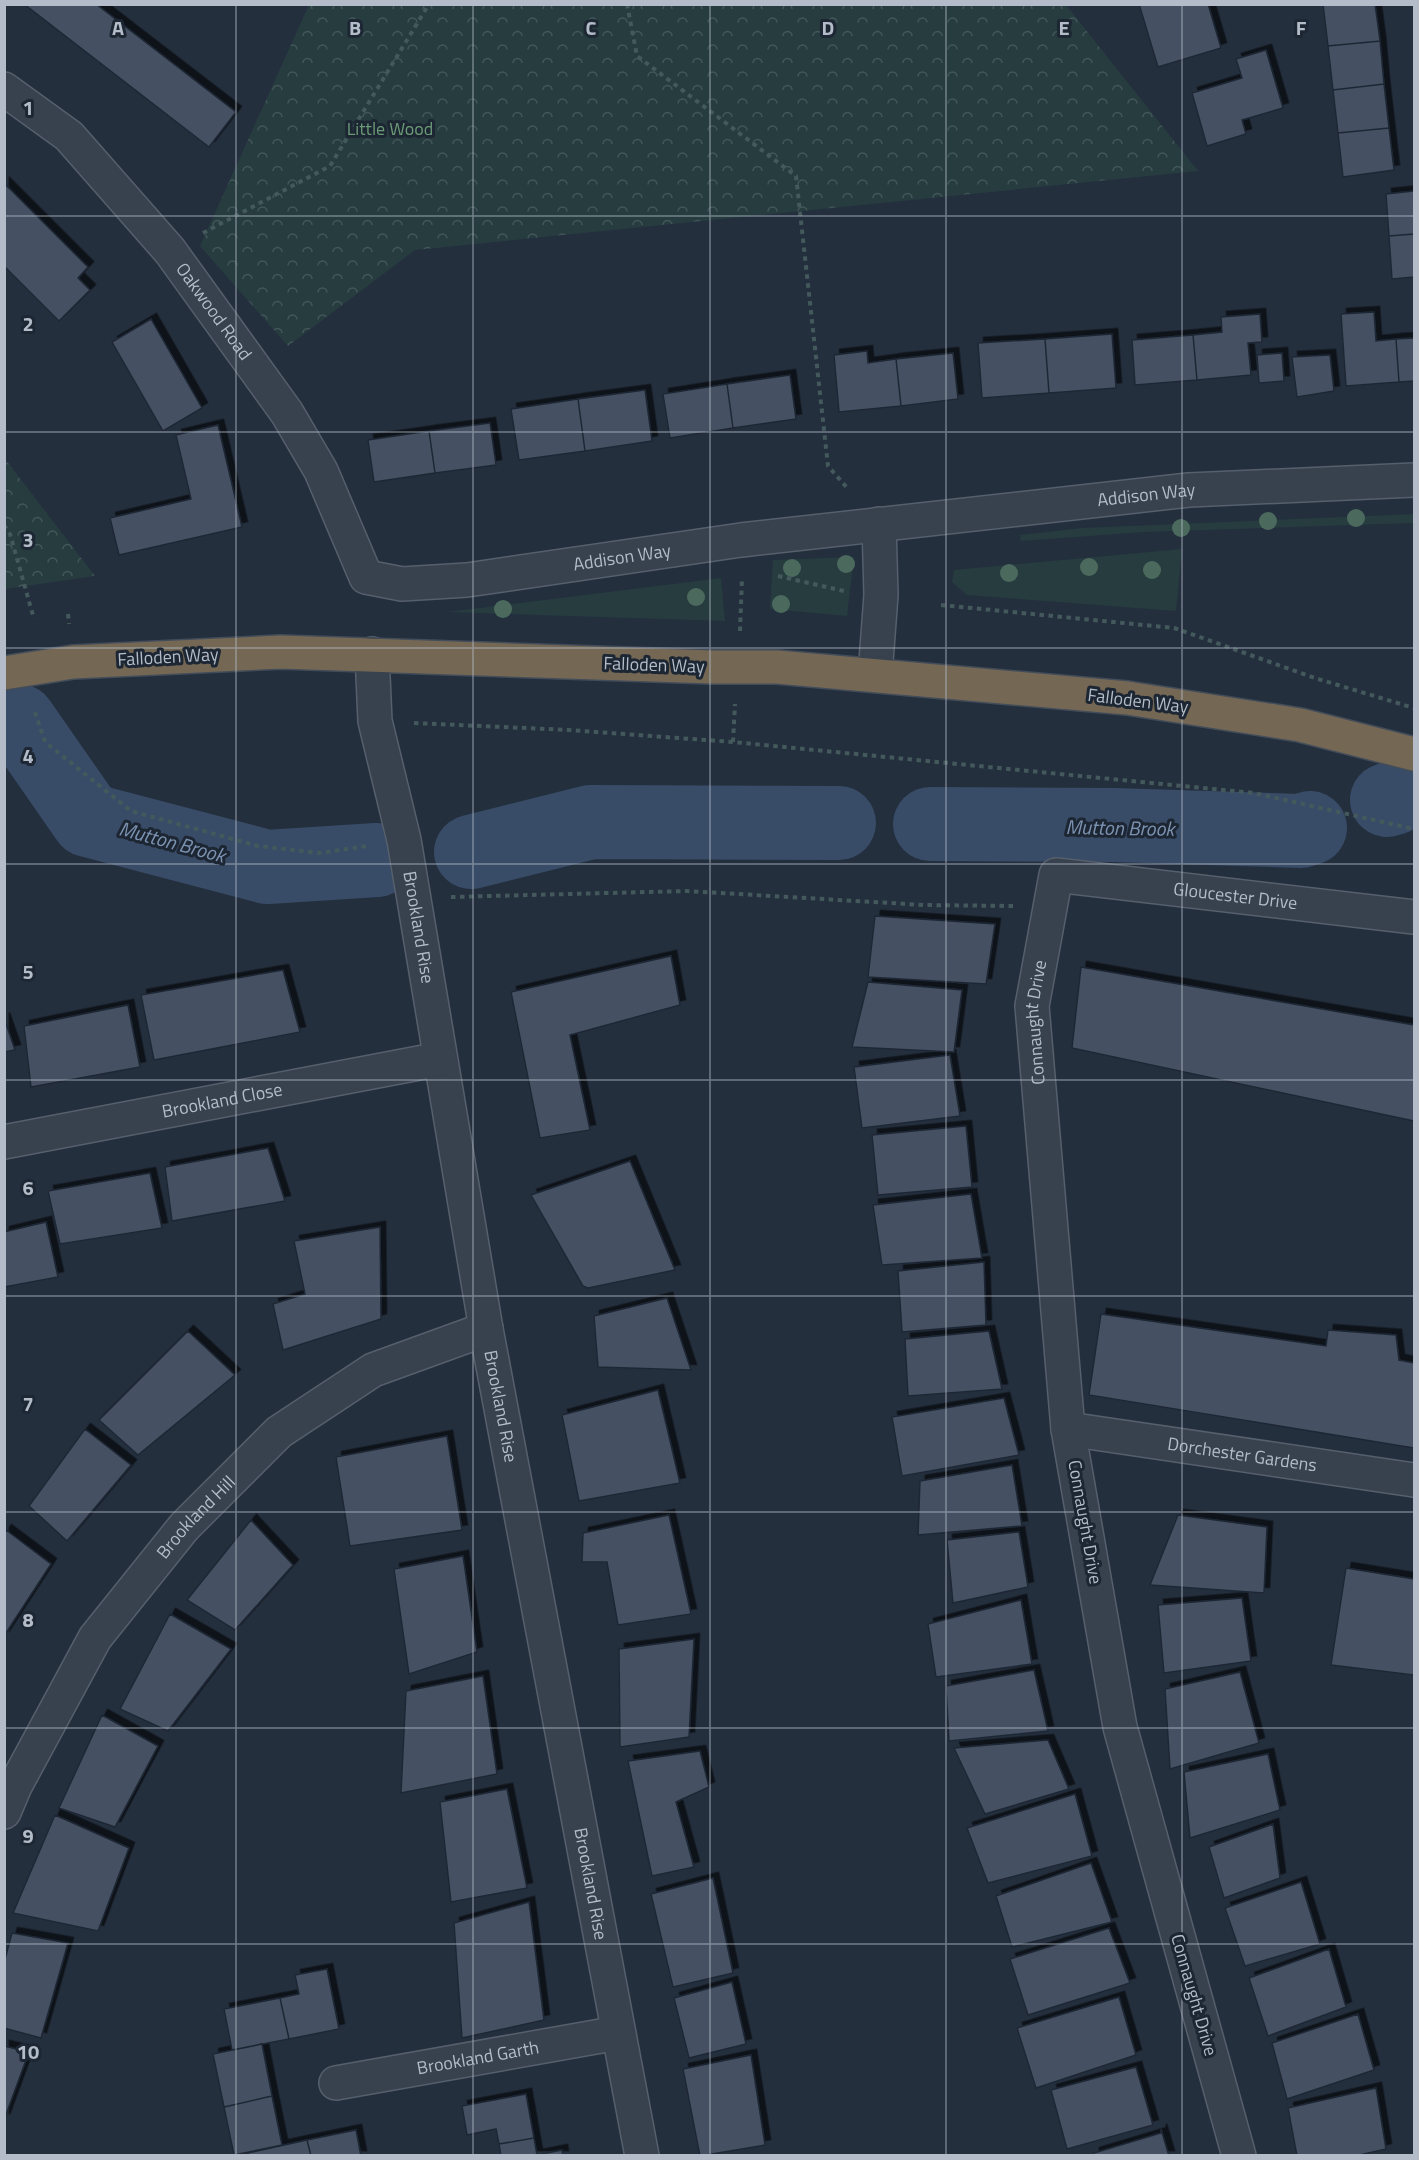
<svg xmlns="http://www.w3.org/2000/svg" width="1419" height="2160" viewBox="0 0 1419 2160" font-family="'Titillium Web',sans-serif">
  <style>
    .grass { fill: #263c3f }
    .park { fill: url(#park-crowns) }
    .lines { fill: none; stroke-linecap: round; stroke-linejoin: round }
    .river { stroke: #394c67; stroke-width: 74 }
    .building { fill: #455162; stroke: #1f2835; stroke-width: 1.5; filter: url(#shadow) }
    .minor-casing { stroke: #565f6c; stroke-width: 36 }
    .highway-casing { stroke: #434c59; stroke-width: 36 }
    .path { stroke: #44595c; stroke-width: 4; stroke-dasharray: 4.5 4.5; stroke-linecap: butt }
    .minor { stroke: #38414e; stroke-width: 33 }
    .highway { stroke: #746855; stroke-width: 33 }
    .tree { fill: #4b6a5d }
    .grid { fill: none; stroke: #b4bcc9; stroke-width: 1.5; stroke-opacity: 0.55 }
    .labels { text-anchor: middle; stroke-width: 6; stroke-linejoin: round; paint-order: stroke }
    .park-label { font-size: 18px; fill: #6b9a76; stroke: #1d2633 }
    .street-label { font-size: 18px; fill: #b4bcc9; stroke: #1d2633 }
    .water-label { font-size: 20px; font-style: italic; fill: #7c92b1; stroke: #1d2633 }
    .grid-label { font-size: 20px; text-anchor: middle; font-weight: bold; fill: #b4bcc9; stroke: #1d2633; stroke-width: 6; stroke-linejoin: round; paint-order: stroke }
  </style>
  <defs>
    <pattern id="park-crowns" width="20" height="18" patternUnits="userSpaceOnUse" patternTransform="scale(1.5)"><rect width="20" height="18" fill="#263c3f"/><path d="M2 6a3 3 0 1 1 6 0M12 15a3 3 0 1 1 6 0" fill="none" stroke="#435659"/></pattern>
    <filter id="shadow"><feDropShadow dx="5.5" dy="-5.5" stdDeviation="0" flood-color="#0009"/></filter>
  </defs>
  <rect width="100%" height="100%" fill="#242f3e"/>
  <path class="grass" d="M1414,514V523L1144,532L1021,541L1020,535L1082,528Z
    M1182,549L1176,611L967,595L952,582L954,570Z
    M854,557L847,616L770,609L773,560Z
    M721,578L725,621L447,612Z"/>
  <path class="park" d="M309,5H1066L1198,171L415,250L288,346L200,246Z
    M5,459L95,576L5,589Z"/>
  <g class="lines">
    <path class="river" d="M19,721L88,820L267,867L377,860
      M1387,800L1394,798
      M930,824L1113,825L1301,831L1310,828
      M471,852L591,822L839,823"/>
  </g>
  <path class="building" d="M24,4H96L236,112L209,147Z
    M1139,4H1208L1221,48L1158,67Z
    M1323,4H1375L1380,41L1328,46Z
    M1380,41L1384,84L1333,90L1328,46Z
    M1266,50L1283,108L1242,120L1246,134L1207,146L1192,93L1242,78L1236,59Z
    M1384,84L1389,128L1338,133L1333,90Z
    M1389,128L1394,170L1343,177L1338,133Z
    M4,183L88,267L78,278L90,290L59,321L4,266Z
    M1414,191V234L1389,236L1386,194Z
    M1414,234V277L1392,279L1389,236Z
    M1374,312L1376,341L1396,339L1399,382L1346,386L1341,314Z
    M1260,314L1262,342L1248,343L1251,375L1197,380L1193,335L1222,332L1221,317Z
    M151,319L202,408L163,431L112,342Z
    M1112,334L1116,388L1049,393L1045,339Z
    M1193,335L1197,380L1135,385L1132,340Z
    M1414,338V381L1399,382L1396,339Z
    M1045,339L1049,393L982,398L978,343Z
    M867,351L868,363L896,359L901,406L839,412L834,355Z
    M953,353L958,399L901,406L896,359Z
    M1282,353L1284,381L1259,383L1257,355Z
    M1330,355L1334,391L1297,397L1292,357Z
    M790,375L796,419L733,428L727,384Z
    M727,384L733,428L670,438L663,394Z
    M645,390L652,441L585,451L578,399Z
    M578,399L585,451L519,460L511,409Z
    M490,423L496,465L435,473L429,431Z
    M218,425L242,527L119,555L110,518L191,499L176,435Z
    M429,431L435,473L374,482L368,440Z
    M875,916L995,924L986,984L868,977Z
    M671,956L680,1005L570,1035L590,1130L540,1138L511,992Z
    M1081,967L1414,1025V1121L1072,1048Z
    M283,970L300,1032L154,1060L141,995Z
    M868,982L962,990L954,1052L852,1047Z
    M128,1005L140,1067L31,1087L24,1026Z
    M4,1018L15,1050L4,1052Z
    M950,1055L960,1116L862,1128L854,1067Z
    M966,1126L972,1187L878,1195L872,1135Z
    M268,1148L285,1201L172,1221L165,1167Z
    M630,1161L675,1270L588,1288L583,1286L531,1195Z
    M150,1173L162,1228L60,1244L48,1191Z
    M971,1194L982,1258L882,1265L873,1205Z
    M46,1222L58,1277L4,1287V1232Z
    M380,1227L381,1319L283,1350L273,1304L305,1294L294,1241Z
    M984,1262L986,1325L902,1332L898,1271Z
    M667,1298L691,1370L598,1367L594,1316Z
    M1101,1314L1326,1346L1328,1330L1396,1335L1399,1360L1414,1363V1448L1089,1395Z
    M188,1331L235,1375L138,1455L99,1420Z
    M989,1331L1002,1389L908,1396L905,1339Z
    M658,1390L680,1483L579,1501L562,1415Z
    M1004,1398L1019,1455L902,1476L892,1417Z
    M85,1429L131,1465L67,1541L29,1506Z
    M447,1436L462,1530L350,1546L336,1457Z
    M1012,1465L1022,1526L918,1535L920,1481Z
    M669,1515L691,1614L618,1625L607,1562H582L583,1533Z
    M1178,1515L1267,1527L1264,1593L1150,1585Z
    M251,1520L293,1565L235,1630L187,1600Z
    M6,1530L51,1564L4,1636V1533Z
    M1019,1532L1028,1587L953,1603L947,1540Z
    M463,1556L477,1652L409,1674L394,1569Z
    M1346,1568L1414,1579V1675L1331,1665Z
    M1242,1598L1251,1661L1164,1673L1158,1605Z
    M1021,1600L1032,1664L936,1677L928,1624Z
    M170,1614L231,1649L168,1731L120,1709Z
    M694,1639L689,1737L620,1747L619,1649Z
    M1034,1670L1048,1731L949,1741L946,1686Z
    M1240,1672L1259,1743L1170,1769L1165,1689Z
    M483,1676L497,1774L401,1793L406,1691Z
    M102,1715L158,1746L115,1827L59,1808Z
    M1048,1740L1069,1789L985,1814L954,1748Z
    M700,1751L709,1787L676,1802L694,1867L652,1876L628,1761Z
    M1268,1754L1280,1810L1190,1838L1184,1772Z
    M507,1789L527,1888L451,1902L440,1802Z
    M1075,1794L1092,1856L988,1883L967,1828Z
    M55,1815L129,1848L98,1931L13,1913Z
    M1273,1824L1280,1878L1224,1898L1209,1847Z
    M1091,1863L1112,1922L1012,1947L996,1896Z
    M713,1878L733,1973L673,1987L651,1894Z
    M1301,1882L1320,1944L1245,1966L1225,1908Z
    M529,1902L544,2020L462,2038L454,1923Z
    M1109,1928L1130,1983L1028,2015L1010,1959Z
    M12,1933L68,1943L41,2038L4,2028V1963Z
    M1329,1949L1346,2007L1268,2036L1249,1978Z
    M327,1969L339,2029L289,2039L280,1998L299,1994L295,1975Z
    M732,1982L746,2044L689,2058L674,1998Z
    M1119,1997L1136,2055L1036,2088L1017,2028Z
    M280,1998L289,2039L232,2050L224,2009Z
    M1358,2014L1374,2070L1287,2099L1272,2043Z
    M262,2044L272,2096L224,2107L213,2054Z
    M4,2046L29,2052L4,2120Z
    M751,2055L765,2145L700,2156L683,2069Z
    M1136,2067L1153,2125L1067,2149L1051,2090Z
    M1376,2088L1386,2149L1355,2156H1297L1288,2108Z
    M526,2094L534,2138L499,2144L496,2129L467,2135L462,2106Z
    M272,2096L282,2145L234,2155L224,2107Z
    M1161,2129L1169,2156H1094V2153L1161,2133Z
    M356,2130L361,2156H311L307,2140Z
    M534,2138L537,2155L562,2150L563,2156H501L499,2144Z
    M307,2140L311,2156H249L248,2153Z"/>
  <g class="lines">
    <g class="minor-casing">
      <g id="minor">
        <path id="s1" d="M4,89L69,136L170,251L287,413L321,471L366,577L402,584L467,580L741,540L1189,490L1414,480"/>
        <path id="s2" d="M372,654L375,721L404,840L486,1329L642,2156"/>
        <path d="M875,675L881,595L879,524"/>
        <path id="s3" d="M4,1142L440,1059"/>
        <path id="s4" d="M1068,1429L1414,1480"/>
        <path id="s5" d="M4,1812L15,1786L95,1638L184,1527L279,1432L373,1370L486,1329"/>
        <path id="s6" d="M336,2083L618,2033"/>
        <path id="s7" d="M1239,2156L1120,1727L1068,1429L1032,1006L1056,875L1414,917"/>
      </g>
    </g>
    <g class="highway-casing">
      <path id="highway" d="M4,673L73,662L281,652L712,667H777L1127,698L1300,725L1414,754"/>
    </g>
    <path class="path" d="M627,4L637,56L796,176L828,466L849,490
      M203,233L330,166L429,4
      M4,525L10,534L34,619
      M778,576L844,591
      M941,605L1174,628L1318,679L1414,708
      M68,614L69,624
      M740,631L742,578
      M35,712L45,742L131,811L258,846L320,853L367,846
      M414,723L569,730L733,742L1254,793L1414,829
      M733,742L735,704
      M451,897L687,891L924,905L1013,906"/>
    <use href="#minor" class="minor"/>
    <use href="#highway" class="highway"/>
  </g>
  <g class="tree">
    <circle cx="1356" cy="518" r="9"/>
    <circle cx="1268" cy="521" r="9"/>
    <circle cx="1181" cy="528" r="9"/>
    <circle cx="846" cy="564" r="9"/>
    <circle cx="1089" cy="567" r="9"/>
    <circle cx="792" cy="568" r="9"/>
    <circle cx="1152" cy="570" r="9"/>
    <circle cx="1009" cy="573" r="9"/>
    <circle cx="696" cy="597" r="9"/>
    <circle cx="781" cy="604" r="9"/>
    <circle cx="503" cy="609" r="9"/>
  </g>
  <path class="grid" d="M236,4V2156M473,4V2156M710,4V2156M946,4V2156M1182,4V2156M4,216H1414M4,432H1414M4,648H1414M4,864H1414M4,1080H1414M4,1296H1414M4,1512H1414M4,1728H1414M4,1944H1414"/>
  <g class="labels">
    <g class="park-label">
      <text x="390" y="135">Little Wood</text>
    </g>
    <g class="street-label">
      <text dy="6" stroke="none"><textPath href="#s1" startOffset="308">Oakwood Road</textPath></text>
      <text dy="6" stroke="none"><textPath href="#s1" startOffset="1402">Addison Way</textPath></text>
      <text dy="6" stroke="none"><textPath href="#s1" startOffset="874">Addison Way</textPath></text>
      <text transform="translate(168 657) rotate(-3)" y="6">Falloden Way</text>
      <text transform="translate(654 665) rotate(2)" y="6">Falloden Way</text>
      <text transform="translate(1138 701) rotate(7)" y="6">Falloden Way</text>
      <text dy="6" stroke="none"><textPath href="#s7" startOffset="1486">Gloucester Drive</textPath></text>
      <text dy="6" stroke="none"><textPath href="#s2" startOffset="278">Brookland Rise</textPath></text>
      <text dy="6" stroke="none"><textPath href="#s7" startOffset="1156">Connaught Drive</textPath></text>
      <text dy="6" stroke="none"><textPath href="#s3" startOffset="222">Brookland Close</textPath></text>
      <text dy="6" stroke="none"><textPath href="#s2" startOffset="764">Brookland Rise</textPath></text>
      <text dy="6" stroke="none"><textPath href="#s4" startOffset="176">Dorchester Gardens</textPath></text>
      <text dy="6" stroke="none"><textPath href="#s5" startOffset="354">Brookland Hill</textPath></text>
      <text transform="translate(1085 1522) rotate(80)" y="6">Connaught Drive</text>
      <text dy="6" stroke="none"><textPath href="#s2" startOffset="1250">Brookland Rise</textPath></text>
      <text transform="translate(1194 1995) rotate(74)" y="6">Connaught Drive</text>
      <text dy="6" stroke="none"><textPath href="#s6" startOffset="144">Brookland Garth</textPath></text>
    </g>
    <g class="water-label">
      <text transform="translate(1120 828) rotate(1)" y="7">Mutton Brook</text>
      <text transform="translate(172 842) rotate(15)" y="7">Mutton Brook</text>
    </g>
  </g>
  <g class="grid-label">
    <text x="118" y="35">A</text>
    <text x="355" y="35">B</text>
    <text x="591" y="35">C</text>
    <text x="828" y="35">D</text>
    <text x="1064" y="35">E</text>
    <text x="1301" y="35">F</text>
    <text x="28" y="115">1</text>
    <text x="28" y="331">2</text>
    <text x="28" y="547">3</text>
    <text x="28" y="763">4</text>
    <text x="28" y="979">5</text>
    <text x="28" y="1195">6</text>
    <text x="28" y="1411">7</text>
    <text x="28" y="1627">8</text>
    <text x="28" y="1843">9</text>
    <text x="28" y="2059">10</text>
  </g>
  <rect width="1419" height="2160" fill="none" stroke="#b4bcc9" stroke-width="12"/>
</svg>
